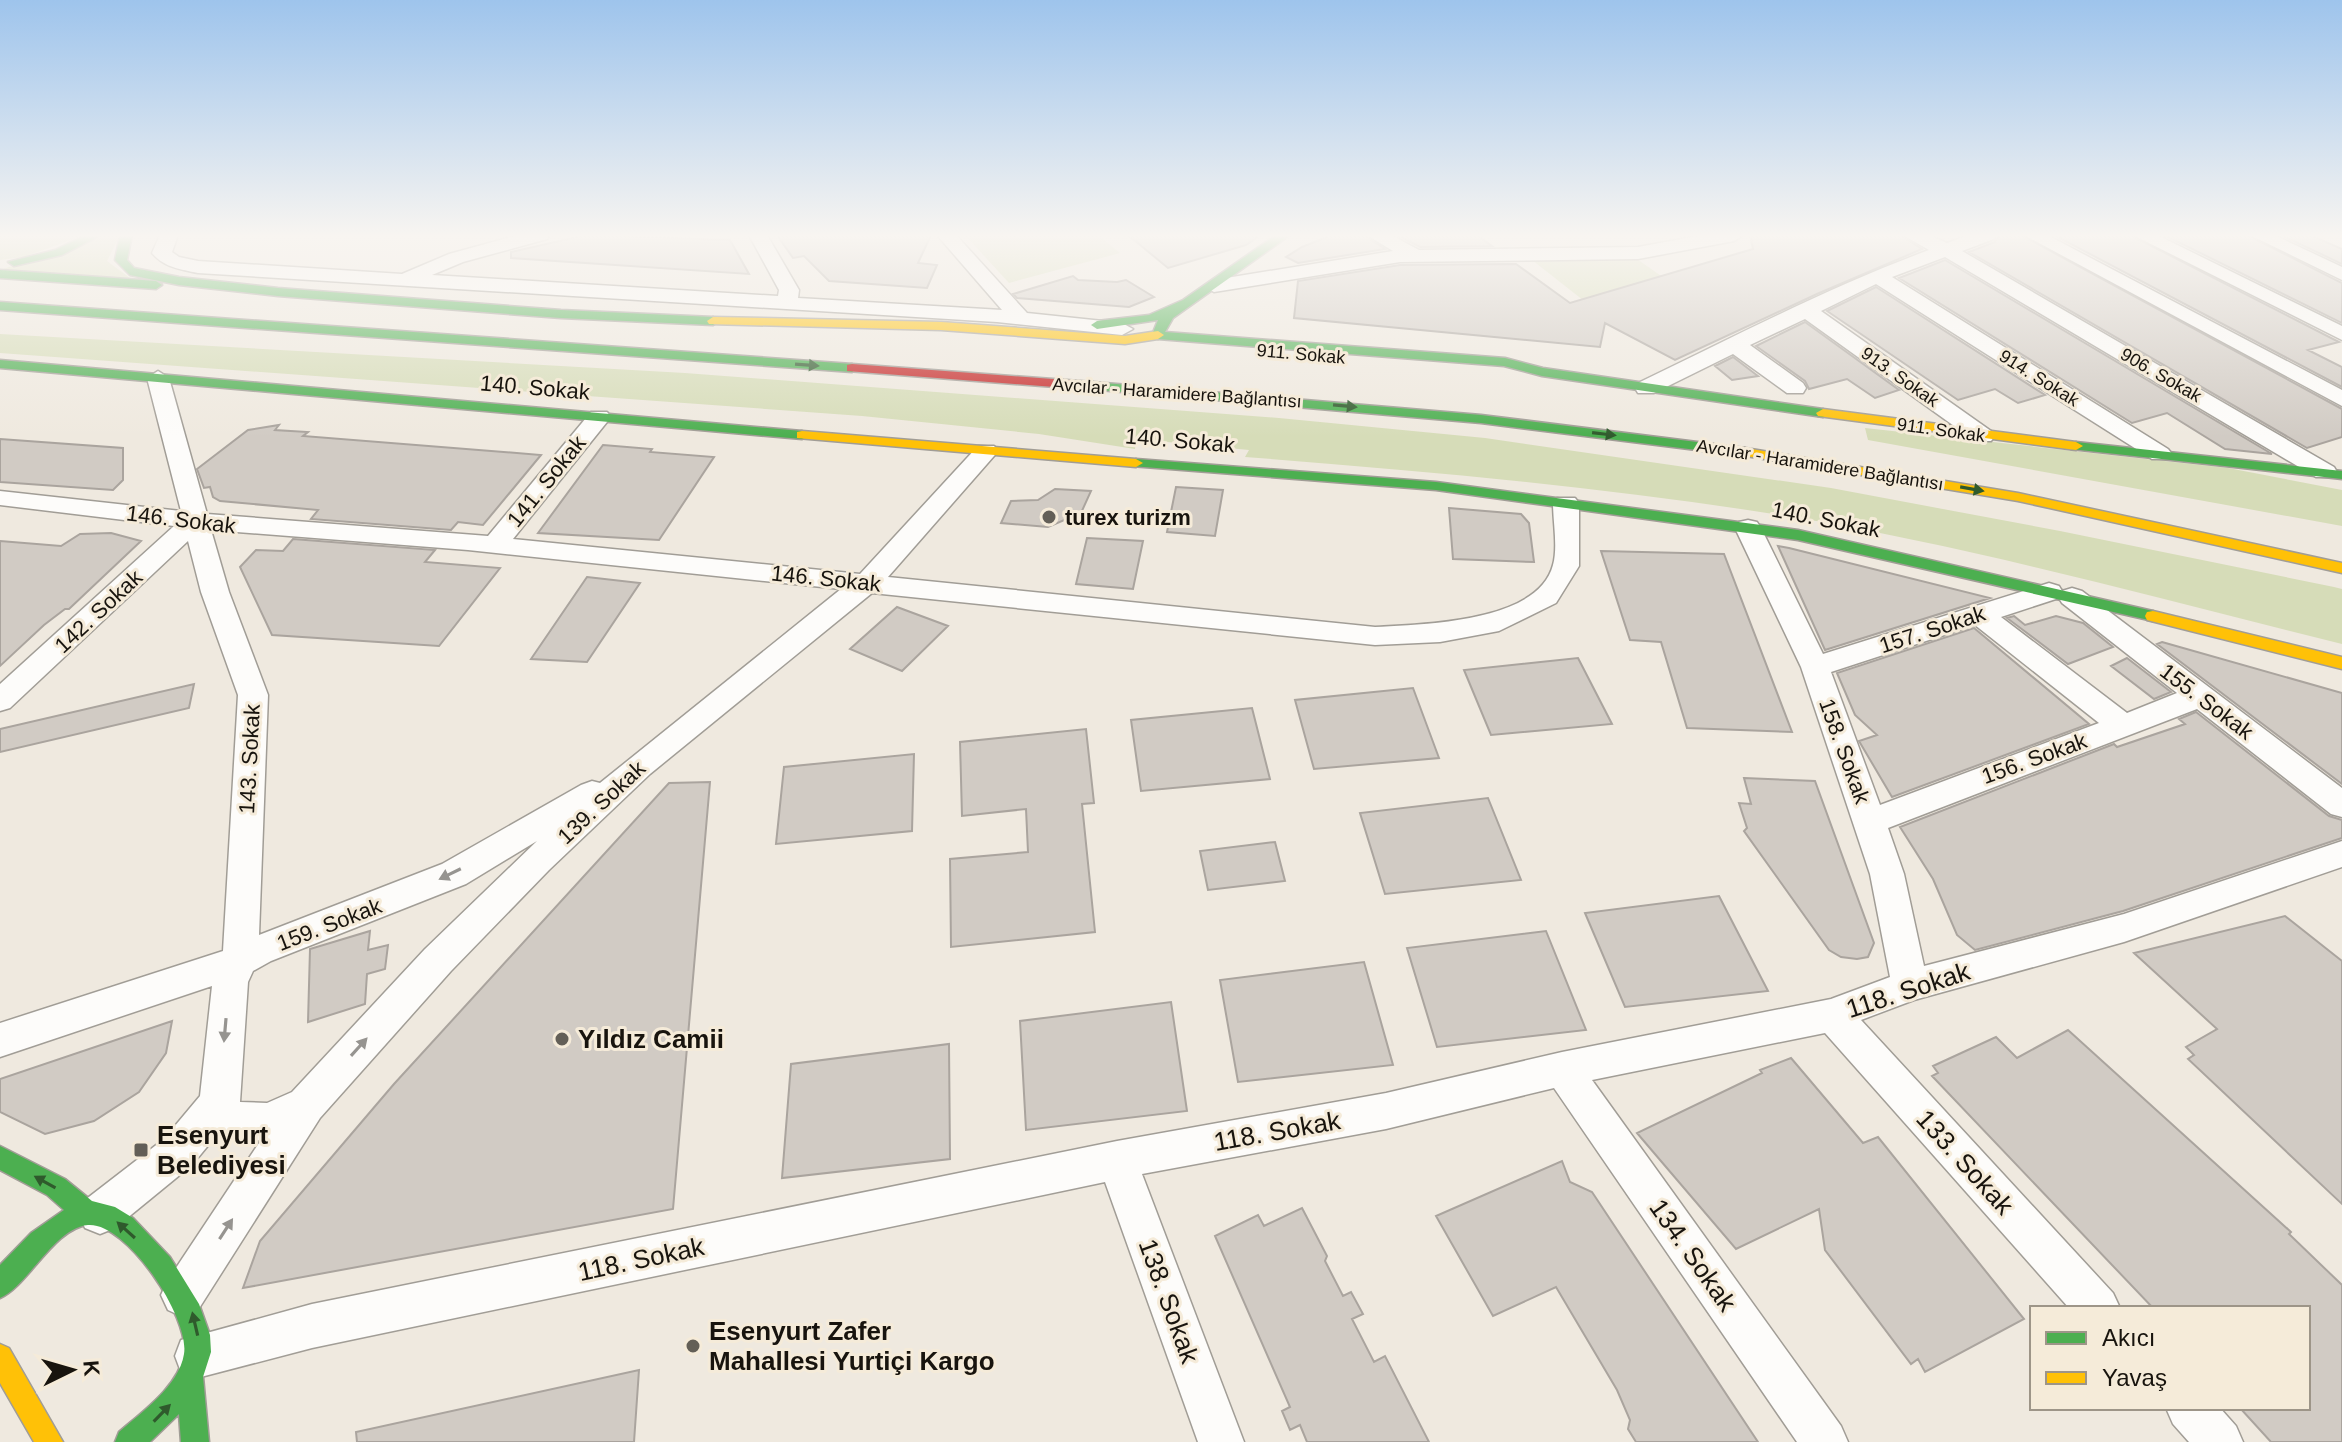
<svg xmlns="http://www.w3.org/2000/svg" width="2342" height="1442" viewBox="0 0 2342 1442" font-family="Helvetica,sans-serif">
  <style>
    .green { fill: #d6dcb8 }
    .building { fill: #d1cbc4; stroke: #aaa49e; stroke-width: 2 }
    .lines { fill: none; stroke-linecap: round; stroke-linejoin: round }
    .street-casing { stroke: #a19d96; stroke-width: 3 }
    .fast-casing { stroke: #a19d96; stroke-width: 3 }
    .slow-casing { stroke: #a19d96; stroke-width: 3 }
    .jam-casing { stroke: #a19d96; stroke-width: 3 }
    .street { fill: #fdfcfa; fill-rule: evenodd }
    .fast { fill: #4caf50; fill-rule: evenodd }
    .slow { fill: #ffc107; fill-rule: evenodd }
    .jam { fill: #c62828; fill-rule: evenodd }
    .oneway { fill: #2f5a2c }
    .oneway2 { fill: #969490 }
    .poi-dot { fill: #635f57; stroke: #f5ebd9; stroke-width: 3 }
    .labels { text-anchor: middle; stroke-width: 6; stroke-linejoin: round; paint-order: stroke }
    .far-street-label { font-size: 18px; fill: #18140e; stroke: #f5ebd9 }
    .street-label { font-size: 22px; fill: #18140e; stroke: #f5ebd9 }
    .poi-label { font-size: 22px; font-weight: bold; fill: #18140e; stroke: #f5ebd9; text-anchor: start }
    .near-street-label { font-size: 26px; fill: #18140e; stroke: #f5ebd9 }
    .near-poi-label { font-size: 26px; font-weight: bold; fill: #18140e; stroke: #f5ebd9; text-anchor: start }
  </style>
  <rect width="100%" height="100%" fill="#efe9df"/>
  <path class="green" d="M0,235H84L24,257L0,260Z
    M107,235H120L107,261L130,278L0,270Z
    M965,235H1098L1120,253L1009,283Z
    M1637,259L1697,301L1616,326L1532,260Z
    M0,334L685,373L1279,418L1485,438L1831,488L2060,531L2334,587L2342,589V644C2160,599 1978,548 1793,517C1612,488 1428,471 1245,457L1249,450L1136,439L1135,449L1039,434L862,416L0,353Z
    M1865,428L2228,468L2342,490V526L1868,440Z"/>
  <path class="building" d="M586,235L730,240L749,274L511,258V252Z
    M777,235H931L918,263L937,265L927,288L829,281L804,256L793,258Z
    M1128,235H1259V236L1246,245L1168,268Z
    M1332,235H1364L1385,249L1298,263L1286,257L1302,247Z
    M1397,235H1477L1492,246L1420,247Z
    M1750,235H1900L1922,249L1817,294L1675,360L1605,323L1600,347L1294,318L1298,281L1400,265L1516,264L1570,303L1753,249Z
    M1999,235H2021L2342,409V437L2307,448L1969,252L1995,242Z
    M2054,235H2130L2339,342L2308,350L2342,367V387Z
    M2164,235H2247L2342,283V323Z
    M2281,235H2310L2342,249V264Z
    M1945,260L2272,454L2225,449L2167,413L2132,423L1899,278Z
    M1073,276L1078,280L1117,282L1126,280L1154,297L1129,307L1017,298L1013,294Z
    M1876,287L2045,395L2018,403L1995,389L1958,400L1827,311Z
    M1805,322L1899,390L1875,398L1847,379L1809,389L1805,381L1756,346Z
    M1733,357L1758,376L1732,380L1715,366Z
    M279,425L275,430L308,432L303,436L541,455L483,525L458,522L451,530L311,519L318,510L220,501L213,497L210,487L204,488L197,469L248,430Z
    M0,439L123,448V480L113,490L0,482Z
    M603,445L652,449L650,452L714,457L659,540L538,533Z
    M1176,487L1223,490L1215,536L1167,532Z
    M1055,489L1091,491L1081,513L1048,527L1001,523L1011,501L1038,500Z
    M1449,508L1521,514L1529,523L1534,562L1453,559Z
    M111,533L141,541L69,609H65L44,625L0,666V541L61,546L80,534Z
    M1087,538L1143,541L1133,589L1076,584Z
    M293,539L435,550L425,562L500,568L439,646L272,635L240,567L256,550L283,551Z
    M1778,546L1789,548L1990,598L1825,650Z
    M1601,551L1724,554L1792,732L1687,728L1661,642L1630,640Z
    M587,577L640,583L587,662L531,659Z
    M897,607L948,626L902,671L850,649Z
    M2014,616L2025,625L2056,616L2083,623L2113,647L2068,664L2007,618Z
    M1974,628L2089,724L1892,797L1859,741L1877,735L1855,715L1837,673Z
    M2162,642L2342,693V784L2157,644Z
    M1578,658L1612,724L1491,735L1464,670Z
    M2127,658L2171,692L2154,699L2111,666Z
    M194,684L189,708L0,752V729Z
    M1413,688L1439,758L1314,769L1295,700Z
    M1252,708L1270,779L1141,791L1131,720Z
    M2196,712L2329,816L2342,820V838L2123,911L1975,950L1957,935L1933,879L1900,827L2114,744L2117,747L2185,724L2179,719Z
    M1086,729L1094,803L1082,804L1095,932L951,947L950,859L1028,852L1026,809L962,816L960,742Z
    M914,754L912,831L776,844L784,767Z
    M1744,778L1815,781L1874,943L1868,957L1857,959L1841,957L1829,950L1744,831L1747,828L1739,803L1751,804Z
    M710,782L673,1209L243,1288L260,1241L394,1084L669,783Z
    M1488,798L1521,880L1385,894L1360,813Z
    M1275,842L1285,881L1208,890L1200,851Z
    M1719,896L1768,991L1625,1007L1585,913Z
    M2285,916L2342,961V1204L2188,1059L2194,1055L2186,1047L2217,1029L2134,953Z
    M370,931L368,950L388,945L385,969L367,974L365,1004L308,1022L310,949Z
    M1546,931L1586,1030L1437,1047L1407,948Z
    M1364,962L1393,1065L1238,1082L1220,980Z
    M1171,1002L1187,1111L1026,1130L1020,1021Z
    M172,1021L166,1053L139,1092L94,1121L45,1134L0,1112V1079Z
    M2068,1030L2291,1232L2289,1234L2342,1285V1442H2271L2240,1408H2308V1308H2153L1932,1076L1938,1073L1933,1066L1996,1037L2017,1058Z
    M949,1044L950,1159L782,1178L791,1064Z
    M1791,1058L1863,1143L1878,1137L2024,1319L1925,1372L1918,1359L1911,1364L1825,1250L1819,1209L1736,1249L1637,1133L1762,1073L1760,1070Z
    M1562,1161L1570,1182L1592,1192L1758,1442H1636L1628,1429L1630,1420L1617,1390L1556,1287L1493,1316L1436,1216Z
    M1302,1208L1327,1256L1325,1261L1343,1296L1351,1292L1363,1314L1352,1319L1374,1362L1385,1356L1429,1442H1307L1300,1425L1290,1430L1282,1411L1290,1407L1215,1236L1258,1215L1264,1226Z
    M639,1370L634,1442H357L356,1432Z"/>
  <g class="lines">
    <g class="street-casing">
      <path id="street" d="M160,235H178L172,252L179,257L198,261L402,274L449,254L518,235H549L547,239L463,262L432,275L778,296L779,290L749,235H767L799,290L798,298L1002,310L937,235H956L1027,313L1122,323L1133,329L1122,335L997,322L198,273C180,269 165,268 152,253Z
        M1367,235H1391L1419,250L1638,247L1703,235H1743L1734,241L1638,259L1400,262L1214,292L1204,286L1214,280L1393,251Z
        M1903,235H1928L1947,243L1969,235H1996L1994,239L1962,251L2334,467L2337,472L2334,477H2316L1945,257L1892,277L2168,449L2172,454L2168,459H2152L1876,284L1821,311L1991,431L1995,436L1991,441H1975L1805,319L1750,345L1803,383L1806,388L1803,393H1787L1733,354L1654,393H1638L1635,388L1638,383C1734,337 1829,287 1929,250Z
        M2024,235H2047L2342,390V406Z
        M2133,235H2157L2342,326V340Z
        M2250,235H2274L2342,267V280Z
        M158,371L169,378L207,514L488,536L591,412H607L611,417L513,539L860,574L978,446H994L998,451L994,456L888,577L1375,627C1422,624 1538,623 1553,565C1558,547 1553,522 1553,503L1557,498H1575L1579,503V566L1556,603L1499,631L1440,642L1375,645L872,593L650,774L549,870L451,971L320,1118L198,1310L183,1317L168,1310L161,1295L168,1280L261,1140L248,1141L220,1131L192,1165L115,1228L100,1234L85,1228L79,1214L85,1200L164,1139L200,1096L212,986L0,1057V1023L223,951L238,695L201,592L188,541L10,708L0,711V684L174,526L0,505V491L181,511L147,378ZM211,530L468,550L841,589L600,783L592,781L581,785L442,864L259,935L268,695L229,592ZM537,841L425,949L292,1092L267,1103L240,1102L248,982L253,971L271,961L466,884Z
        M1748,520L1757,522L1761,528L1823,654L2049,583L2059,586L2062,591L2072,588L2082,591L2342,788V817L2331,814L2197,709L1888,828L1904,874L1924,966L2124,914L2342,841V867L2124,942L1914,1000L1861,1020L2113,1293L2120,1308H2069L1825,1033L1592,1080L1841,1426L1848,1442H1797L1554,1088L1386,1129L1142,1174L1244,1442H1198L1105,1182L312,1348L197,1378L181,1372L175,1356L181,1340L312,1304L1117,1141L1386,1093L1562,1052L1831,999L1890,977L1870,874L1801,667L1735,528L1739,522ZM2059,598L2062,603L2177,693L2127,713L2001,617ZM1975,625L2099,723L1880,805L1831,672Z
        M2166,1408H2220L2236,1426L2243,1442H2189L2173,1424Z"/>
    </g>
    <g class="fast-casing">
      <path id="fast" d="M86,235H101L62,255L14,266L8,262L55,250Z
        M120,235H132L127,260L134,268L179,277L278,288L561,310L713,317L719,321L713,325L561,318L278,296L179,285L130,275L115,260Z
        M1276,235H1290L1173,318L1165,332L1505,358L1543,368L1823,409L1830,413L1823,417L1542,376L1504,366L1158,339L1152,335L1158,320L1097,329L1091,325L1097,321L1149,315L1183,300Z
        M0,270L156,281L162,285L156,289L0,278Z
        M0,302L852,364L859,368L852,372L0,310Z
        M0,360L802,431L809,435L802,439L0,368Z
        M1093,382L1481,415L1745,448L1752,452L1745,456L1481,423L1088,389V383Z
        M2076,442L2342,471V479L2071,449L2069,446Z
        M1136,459L1436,482L1798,530L2153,611L2161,616L2153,621L1798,540L1436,490L1131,466L1129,463Z
        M0,1146L65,1179L92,1201L115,1207L133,1218L170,1257L199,1304L210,1335L211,1352L203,1377L209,1442H181L179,1414L150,1442H115L119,1432C142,1412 179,1386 184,1354C190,1318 127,1222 88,1225C54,1228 28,1286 0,1298V1265L31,1233L64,1210L47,1195L0,1170Z"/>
    </g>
    <g class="slow-casing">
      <path id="slow" d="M713,317L941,322L1125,336L1158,331L1164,335L1158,339L1125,344L941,330L709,324L707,321Z
        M1823,409L2076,442L2083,446L2076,450L1818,416L1816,413Z
        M802,431L1136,459L1143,463L1136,467L797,438V432Z
        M1745,448L2018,493L2342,563V573L2018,501L1740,455L1738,452Z
        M2153,611L2342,657V669L2147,620L2145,616L2147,612Z
        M0,1344L9,1348L63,1442H34L0,1383Z"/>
    </g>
    <g class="jam-casing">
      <path id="jam" d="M852,364L1093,382L1100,386L1093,390L847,371V365Z"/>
    </g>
    <use href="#street" class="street"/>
    <use href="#fast" class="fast"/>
    <use href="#slow" class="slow"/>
    <use href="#jam" class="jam"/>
  </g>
  <defs><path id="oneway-solid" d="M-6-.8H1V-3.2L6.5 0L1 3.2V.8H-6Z" transform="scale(2)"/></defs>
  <g class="oneway">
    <use href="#oneway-solid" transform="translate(807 365) rotate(4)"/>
    <use href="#oneway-solid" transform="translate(1345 406) rotate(5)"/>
    <use href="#oneway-solid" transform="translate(1604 434) rotate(7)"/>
    <use href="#oneway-solid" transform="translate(1972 489) rotate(10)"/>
    <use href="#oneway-solid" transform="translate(45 1182) rotate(-151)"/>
    <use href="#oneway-solid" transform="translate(126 1230) rotate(-138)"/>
    <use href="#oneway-solid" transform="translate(195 1324) rotate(-103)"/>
    <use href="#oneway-solid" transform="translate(162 1413) rotate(-46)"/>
  </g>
  <g class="oneway2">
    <use href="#oneway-solid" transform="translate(450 874) rotate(154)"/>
    <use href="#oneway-solid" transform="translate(225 1030) rotate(95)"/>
    <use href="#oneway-solid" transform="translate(359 1047) rotate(-48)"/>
    <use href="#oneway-solid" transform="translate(226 1229) rotate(-57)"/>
  </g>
  <linearGradient id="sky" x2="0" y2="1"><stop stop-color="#9ec4ec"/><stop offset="0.54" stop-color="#f8f5f1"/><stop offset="1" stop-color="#f8f5f1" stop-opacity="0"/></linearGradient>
  <rect width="2342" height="437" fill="url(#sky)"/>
  <g class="poi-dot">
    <circle cx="1049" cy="517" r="8"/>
    <circle cx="562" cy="1039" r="8"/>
    <rect x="133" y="1142" width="16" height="16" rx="4"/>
    <circle cx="693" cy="1346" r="8"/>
  </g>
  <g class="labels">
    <g class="far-street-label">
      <text transform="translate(1301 354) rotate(5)" y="6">911. Sokak</text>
      <text transform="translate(2161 375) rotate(30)" y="6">906. Sokak</text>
      <text transform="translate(1900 377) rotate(35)" y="6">913. Sokak</text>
      <text transform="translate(2039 378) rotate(32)" y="6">914. Sokak</text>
      <text transform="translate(1177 393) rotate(4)" y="6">Avcılar - Haramidere Bağlantısı</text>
      <text transform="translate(1941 430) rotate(8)" y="6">911. Sokak</text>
      <text transform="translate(1820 465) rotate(9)" y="6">Avcılar - Haramidere Bağlantısı</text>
    </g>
    <g class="street-label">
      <text transform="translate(535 387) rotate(5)" y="8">140. Sokak</text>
      <text transform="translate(1180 440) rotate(5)" y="8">140. Sokak</text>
      <text transform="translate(546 481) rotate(-51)" y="8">141. Sokak</text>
      <text transform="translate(181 519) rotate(7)" y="8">146. Sokak</text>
      <text transform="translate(1826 519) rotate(11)" y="8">140. Sokak</text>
      <text transform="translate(826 578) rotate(6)" y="8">146. Sokak</text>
      <text transform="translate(98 611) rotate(-43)" y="8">142. Sokak</text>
      <text transform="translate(1932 629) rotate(-18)" y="8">157. Sokak</text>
      <text transform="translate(2207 701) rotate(37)" y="8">155. Sokak</text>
      <text transform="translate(1845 751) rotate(70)" y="8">158. Sokak</text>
      <text transform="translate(2034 758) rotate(-20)" y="8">156. Sokak</text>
      <text transform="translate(249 759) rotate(-87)" y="8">143. Sokak</text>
      <text transform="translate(601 802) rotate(-43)" y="8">139. Sokak</text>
      <text transform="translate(329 924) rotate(-21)" y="8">159. Sokak</text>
    </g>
    <g class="poi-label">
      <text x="1065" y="525">turex turizm</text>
    </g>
    <g class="near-street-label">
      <text transform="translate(1908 990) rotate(-18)" y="9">118. Sokak</text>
      <text transform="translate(1277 1131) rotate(-10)" y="9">118. Sokak</text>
      <text transform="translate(1965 1162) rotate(48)" y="9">133. Sokak</text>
      <text transform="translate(1693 1255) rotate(55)" y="9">134. Sokak</text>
      <text transform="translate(641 1259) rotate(-12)" y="9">118. Sokak</text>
      <text transform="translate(1169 1301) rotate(70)" y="9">138. Sokak</text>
    </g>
    <g class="near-poi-label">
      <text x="578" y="1048">Yıldız Camii</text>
      <text x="157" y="1144">Esenyurt<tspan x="157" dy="30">Belediyesi</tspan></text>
      <text x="709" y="1340">Esenyurt Zafer<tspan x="709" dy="30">Mahallesi Yurtiçi Kargo</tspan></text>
    </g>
  </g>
  <rect x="2030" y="1306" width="280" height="104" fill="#f5ebd9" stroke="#9d9588" stroke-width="2"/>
  <rect x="2046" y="1332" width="40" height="12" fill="#4caf50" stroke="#9d9588" stroke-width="2"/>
  <text x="2102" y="1346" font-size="24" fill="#18140e">Akıcı</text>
  <rect x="2046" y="1372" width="40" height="12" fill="#ffc107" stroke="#9d9588" stroke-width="2"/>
  <text x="2102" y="1386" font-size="24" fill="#18140e">Yavaş</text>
  <g transform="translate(72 1370) rotate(85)" stroke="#f5ebd9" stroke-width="6" paint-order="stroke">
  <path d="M0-6L14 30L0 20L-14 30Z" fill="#18140e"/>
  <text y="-12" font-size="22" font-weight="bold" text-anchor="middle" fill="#18140e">K</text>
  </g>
</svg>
